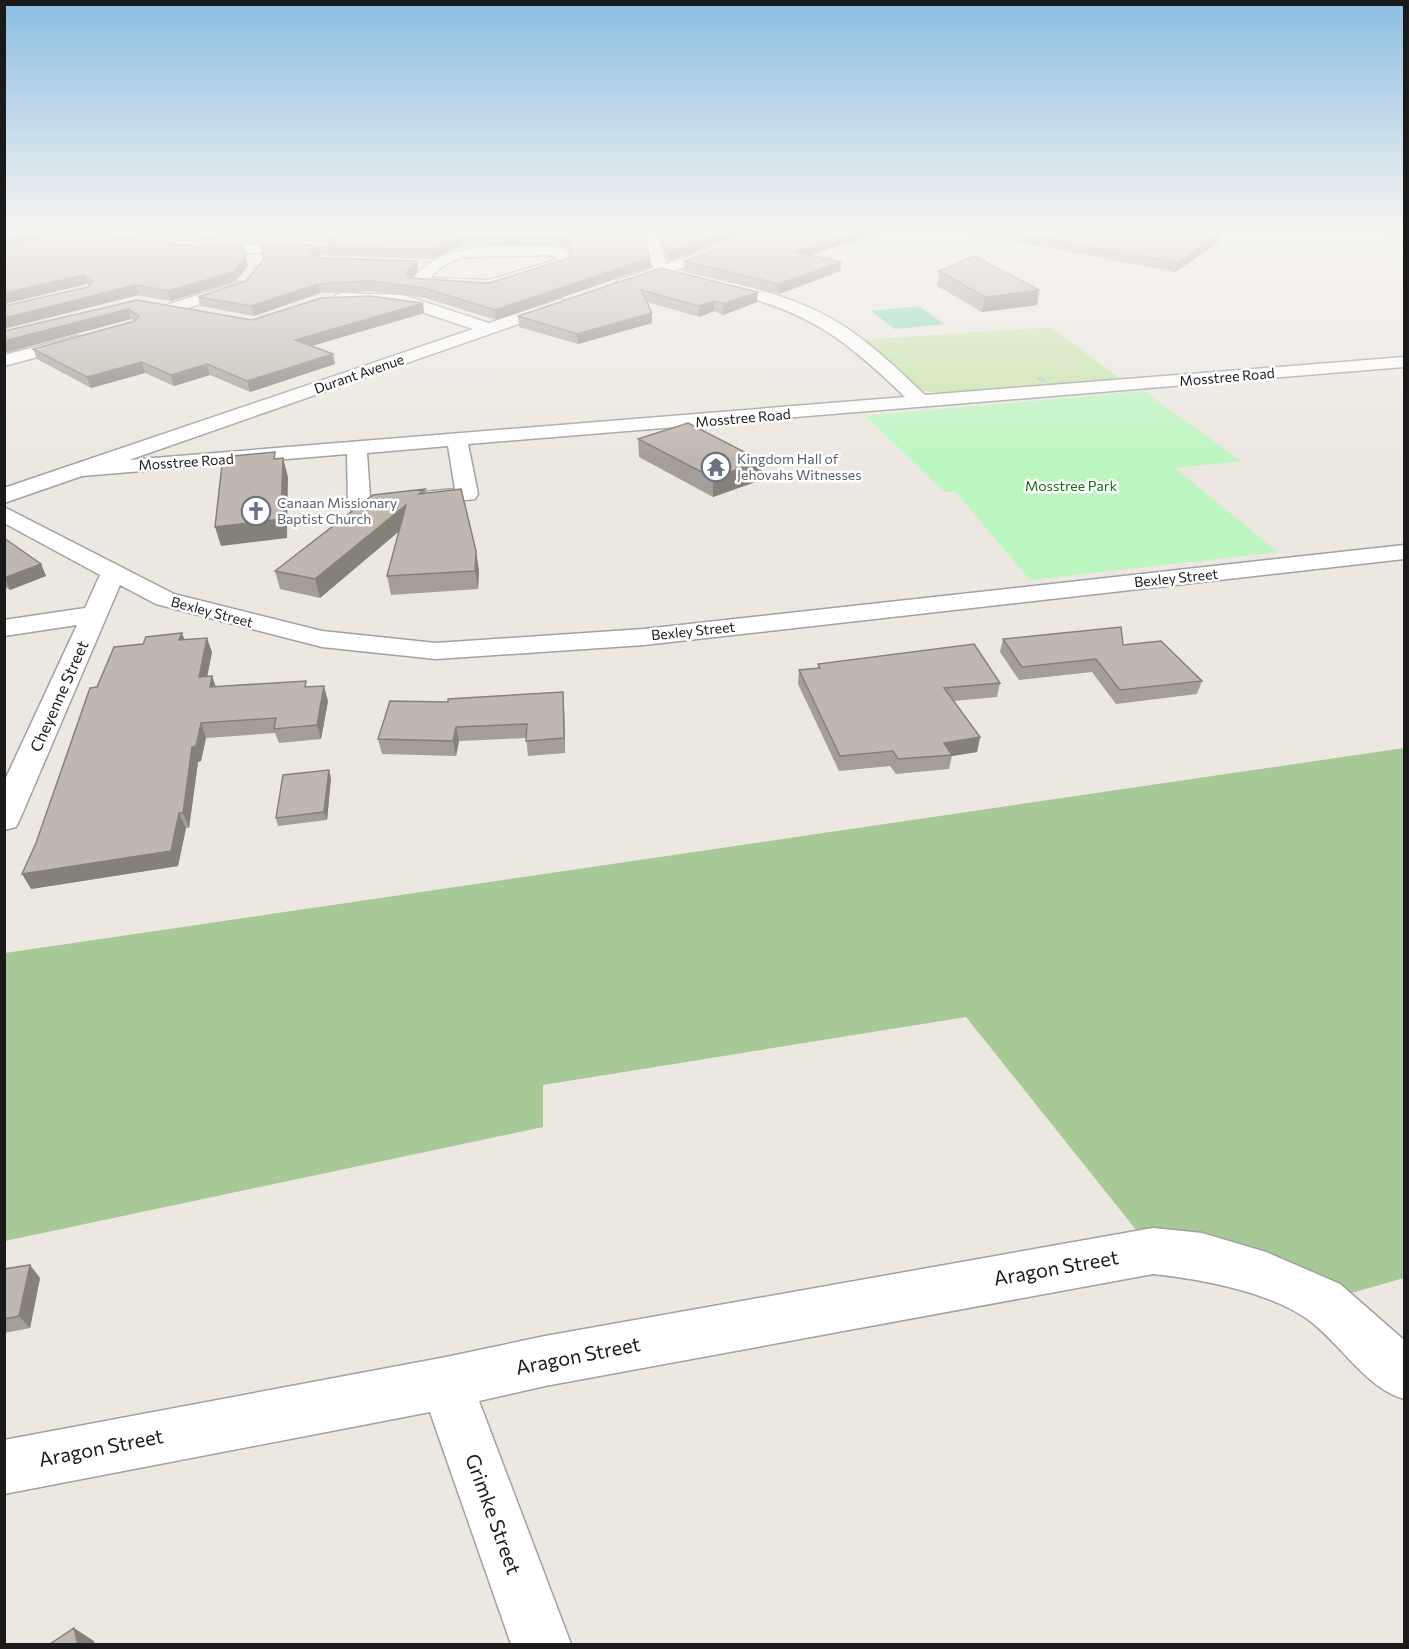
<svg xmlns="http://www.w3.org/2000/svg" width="1409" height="1649" viewBox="0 0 1409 1649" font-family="Commissioner,sans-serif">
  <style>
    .grass { fill: #c7e4a8 }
    .forest { fill: #a7c997 }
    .park { fill: #bdf5c0 }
    .pitch { fill: #81d8b3 }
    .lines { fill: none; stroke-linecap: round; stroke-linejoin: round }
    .stream { fill: #a2cdd8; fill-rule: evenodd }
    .minor-casing { stroke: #a1a1a1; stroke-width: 3 }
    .minor { fill: #fff; fill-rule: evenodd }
    .wall { fill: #a59d97; fill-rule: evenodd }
    .shaded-wall { fill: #86807b }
    .building { fill: #c0b7b0; stroke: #86807b; stroke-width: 1.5; fill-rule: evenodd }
    .labels { text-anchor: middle; stroke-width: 5; stroke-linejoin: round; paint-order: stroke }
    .far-street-label { font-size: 14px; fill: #1a1a1a; stroke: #fff }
    .far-worship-label { font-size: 14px; fill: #5b616d; stroke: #fff; text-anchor: start }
    .far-park-label { font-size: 14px; fill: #117015; stroke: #fff }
    .street-label { font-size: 16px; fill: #1a1a1a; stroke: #fff }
    .near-street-label { font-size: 20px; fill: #1a1a1a; stroke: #fff }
  </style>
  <rect width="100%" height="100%" fill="#ece7e0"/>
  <path class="grass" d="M811,229L902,247L882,255L785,236Z
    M1051,327L1121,379L945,394L914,389L861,340Z"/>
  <path class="forest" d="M1404,748V1278L1323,1301L1153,1251L966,1017L543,1085V1127L5,1241V953Z"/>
  <path class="park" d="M1144,391L1241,461L1175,468L1278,552L1030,580L955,491L945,492L865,416Z"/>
  <path class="pitch" d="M919,306L944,324L895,329L871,311Z"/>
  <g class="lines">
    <path class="stream" d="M1037,377H1041L1047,381L1042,382L1037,379Z"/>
    <g class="minor-casing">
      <path id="minor" d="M92,229H113L56,248L4,258V250Z
        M642,229H656L666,264L768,229H788L676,270C726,282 779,291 825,315C863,335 894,366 925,395L1404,357V367L468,444L478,494L475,499L359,512L351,510L348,505L347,454L82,476L4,503V488L473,329L401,305L336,301L333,298L336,295L341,293L403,295L489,323L561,299L569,304L567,307L129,460L905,397C838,332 803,309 712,288C696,284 679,277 663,276C648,275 634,290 619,286L616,283L619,280L653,268ZM448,446L455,489L370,497L367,453Z
        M1378,229H1396L1404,232V241Z
        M307,245L312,246V252L200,254L193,250L200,246Z
        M555,247L567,250L570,262L568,265L490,290L417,286L410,282C443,237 505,248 555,247ZM554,255L556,260L489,280L430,278L440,268L462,257Z
        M240,282L245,284L248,287L245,290L175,312L167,307L169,304Z
        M77,336L85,341L83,345L4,366V355Z
        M4,507L174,594L322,631L436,643L644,629L1404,545V559L644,645L436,659L322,647L156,604L120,585L20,819L16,827L4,830V782L77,625L4,636V620L85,608L100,575L4,523Z
        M1153,1228L1202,1233L1266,1252L1340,1284L1404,1340V1399C1364,1387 1340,1342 1306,1318C1266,1291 1200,1279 1153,1274L545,1386L479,1401L571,1644H511L430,1412L4,1494V1440L446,1357L545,1336Z"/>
    </g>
    <use href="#minor" class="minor"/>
  </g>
  <path class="wall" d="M112,229H479L489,231L545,232L650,267L496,320L425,298L372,291L320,293L254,316L200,306L198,297L246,281L264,259L262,246H326L330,243L328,242L204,244L113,232ZM556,245L569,249L570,254L568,258L489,283L411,278L418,270L417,261L318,258L316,257L320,255L433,259L459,247Z
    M657,229H760L668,261Z
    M771,229H892L811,255L841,262L840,271L779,294L684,270V261Z
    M947,229H1187L1217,244L1175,272Z
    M4,251L246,255L248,266L236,281L171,301L88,287L89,286L87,284L4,304Z
    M661,268L757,302L723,315L714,311L699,317L647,302L652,313V323L578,344L519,327L518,316Z
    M939,271L1039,290L1037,305L982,312L937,286Z
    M137,300L252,320L423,303L424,313L312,346L335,364L250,392L210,375L174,386L145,373L91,388L37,359L33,349L135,321L131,319L4,353V331Z
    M638,439L762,461L761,480L713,497L639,457Z
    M425,489L426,494L479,570L478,589L391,595L387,576L399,531L320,598L280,589L275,571Z
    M4,538L41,564L46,576L10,590L4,586Z
    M1003,639L1123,645L1202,681L1197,694L1116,704L1092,672L1019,680L1000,652Z
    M185,640L212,652L207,677L212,676L216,687H308L328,701L321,739L279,743L275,733L206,738L201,761L198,762L189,828H186L178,866L31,889L97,687Z
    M818,664L1000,683L997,697L954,701L980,737L977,752L952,756L949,769L896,774L890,766L839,771L798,684L799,670L818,668Z
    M448,702L564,706L565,753L528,756L526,738L459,741L456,756L382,754L378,739Z
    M331,778L327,820L278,826L276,818Z
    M30,1265L40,1278L30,1328L4,1333V1269Z"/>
  <path class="shaded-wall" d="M43,229H82L4,248V238Z
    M736,229H760L668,261L667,252Z
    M866,229H892L794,260L795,252Z
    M1219,235L1217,244L1175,272L1178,263Z
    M458,238L459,247L433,259L431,250Z
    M318,246L320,255L311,260L309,251Z
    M244,247L248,266L236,281L171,301L168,291Z
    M650,258V267L496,320L495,310Z
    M417,261L418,270L408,282L406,273Z
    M841,262L840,271L779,294V284Z
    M84,275L87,284L4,304V293Z
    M318,284L320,293L254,316L251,306Z
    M136,285L139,295L4,329V318Z
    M1039,290L1037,305L982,312L985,297Z
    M758,292L757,302L723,315V304Z
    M714,301V311L699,317V306Z
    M423,303L424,313L298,350L295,340Z
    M128,309L131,319L4,353V341Z
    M652,313V323L578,344L577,334Z
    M333,354L335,364L250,392L247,381Z
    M142,362L145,373L91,388L87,377Z
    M207,364L210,375L174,386L171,375Z
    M283,458L288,477L287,538L221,546L215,527Z
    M762,461L761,480L713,497V478Z
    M406,505L409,523L320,598L315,579Z
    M476,551L479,570L478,589L475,571Z
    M41,564L46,576L10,590L5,578Z
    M182,633L188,648L179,640Z
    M207,638L212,652L204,692L199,677Z
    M212,676L217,691L210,687Z
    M324,686L328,701L321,739L317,725Z
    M563,692L564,706L565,753L564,738Z
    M201,723L206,738L201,761L198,762L189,828L183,813L192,747Z
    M456,727L459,741L456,756L453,741Z
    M980,737L977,752L952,756L944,743Z
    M329,770L331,778L327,820L324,812Z
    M179,813L186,828L178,866L31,889L22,874Z
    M30,1265L40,1278L30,1328L19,1316Z
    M74,1628L94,1641L95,1644H78Z"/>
  <path class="building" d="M4,229H43L4,238Z
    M156,229H479L489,231L545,232L642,229L650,258L495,310L424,288L370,281L318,284L251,306L198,297L246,281L264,259L262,246H326L335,239L326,233L202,235ZM555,236L569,241L572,253L568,258L489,283L410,278L406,273L417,261L318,258L309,251L318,246L431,250L458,238Z
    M659,229H736L667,252Z
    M771,229H866L795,252L841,262L779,284L684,261Z
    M993,229H1187L1219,235L1178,263Z
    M84,233L201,247H244L245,257L233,272L168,291L136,285L4,318V306L88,287L93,281L84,275L4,293V251Z
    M974,256L1039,290L985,297L939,271Z
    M661,268L758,292L723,304L714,301L699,306L641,290L652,313L577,334L518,316Z
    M370,296L423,303L295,340L333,354L247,381L207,364L171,375L142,362L87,377L33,349L135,321L139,316L128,309L4,341V331L137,300L252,320L321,298Z
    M688,423L762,461L713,478L638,439Z
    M275,452L274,459L283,458L281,519L215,527L222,465L231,464L233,456Z
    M425,489L419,494L461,489L476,551L475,571L387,576L406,505L315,579L275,571L373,495Z
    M4,538L41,564L4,578Z
    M1121,627L1123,645L1161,641L1202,681L1120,690L1096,659L1022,667L1003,639Z
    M182,633L179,640L207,638L199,677L212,676L210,687L306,681L305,687L324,686L317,725L274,729L276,718L201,723L196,746L192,747L183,813H179L171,851L22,874L36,843L90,688L97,687L114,647L143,644L146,637Z
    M974,644L1000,683L944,688L980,737L944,743L952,755L898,759L893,751L840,756L799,670L820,668L818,664Z
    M563,692L564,738L526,741L527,724L456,727L453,741L378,739L390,701L448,702V699Z
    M329,770L324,812L276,818L283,775Z
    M30,1265L19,1316L4,1319V1269Z
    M74,1628L78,1644H50Z"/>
  <linearGradient id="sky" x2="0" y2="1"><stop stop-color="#8cbee2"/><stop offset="0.5" stop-color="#f6f4f1"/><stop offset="1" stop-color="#f6f4f1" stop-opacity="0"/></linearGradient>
  <rect width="1409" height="460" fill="url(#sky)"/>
  <defs>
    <g id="temple-ring" transform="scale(1.5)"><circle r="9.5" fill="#fff" stroke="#6b7280" stroke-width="1.5"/><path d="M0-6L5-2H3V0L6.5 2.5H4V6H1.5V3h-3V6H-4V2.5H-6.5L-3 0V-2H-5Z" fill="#6b7280"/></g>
    <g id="church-ring" transform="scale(1.5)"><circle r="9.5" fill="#fff" stroke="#6b7280" stroke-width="1.5"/><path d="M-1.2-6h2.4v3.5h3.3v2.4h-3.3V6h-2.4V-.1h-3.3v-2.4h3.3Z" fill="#6b7280"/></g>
  </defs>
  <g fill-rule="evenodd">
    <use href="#temple-ring" x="716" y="467"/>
    <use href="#church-ring" x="256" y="511"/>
  </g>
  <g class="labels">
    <g class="far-street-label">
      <text transform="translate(359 374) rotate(-19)" y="5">Durant Avenue</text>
      <text transform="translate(1227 377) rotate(-5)" y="5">Mosstree Road</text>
      <text transform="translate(743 418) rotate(-5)" y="5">Mosstree Road</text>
      <text transform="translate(186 462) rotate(-4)" y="5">Mosstree Road</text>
      <text transform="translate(1176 578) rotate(-6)" y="5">Bexley Street</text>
      <text transform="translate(212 612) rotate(15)" y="5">Bexley Street</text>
      <text transform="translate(693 631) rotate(-6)" y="5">Bexley Street</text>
    </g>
    <g class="far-worship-label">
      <text x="737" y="464">Kingdom Hall of<tspan x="737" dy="16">Jehovahs Witnesses</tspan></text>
      <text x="277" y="508">Canaan Missionary<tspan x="277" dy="16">Baptist Church</tspan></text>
    </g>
    <g class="far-park-label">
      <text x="1071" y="491">Mosstree Park</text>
    </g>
    <g class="street-label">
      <text transform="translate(59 696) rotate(-66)" y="6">Cheyenne Street</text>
    </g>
    <g class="near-street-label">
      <text transform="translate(1056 1268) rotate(-10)" y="7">Aragon Street</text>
      <text transform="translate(578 1356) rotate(-11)" y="7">Aragon Street</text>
      <text transform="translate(101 1448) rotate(-11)" y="7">Aragon Street</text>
      <text transform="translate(493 1514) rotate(70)" y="7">Grimke Street</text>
    </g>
  </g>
  <rect width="1409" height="1649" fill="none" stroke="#1a1a1a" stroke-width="12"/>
</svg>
